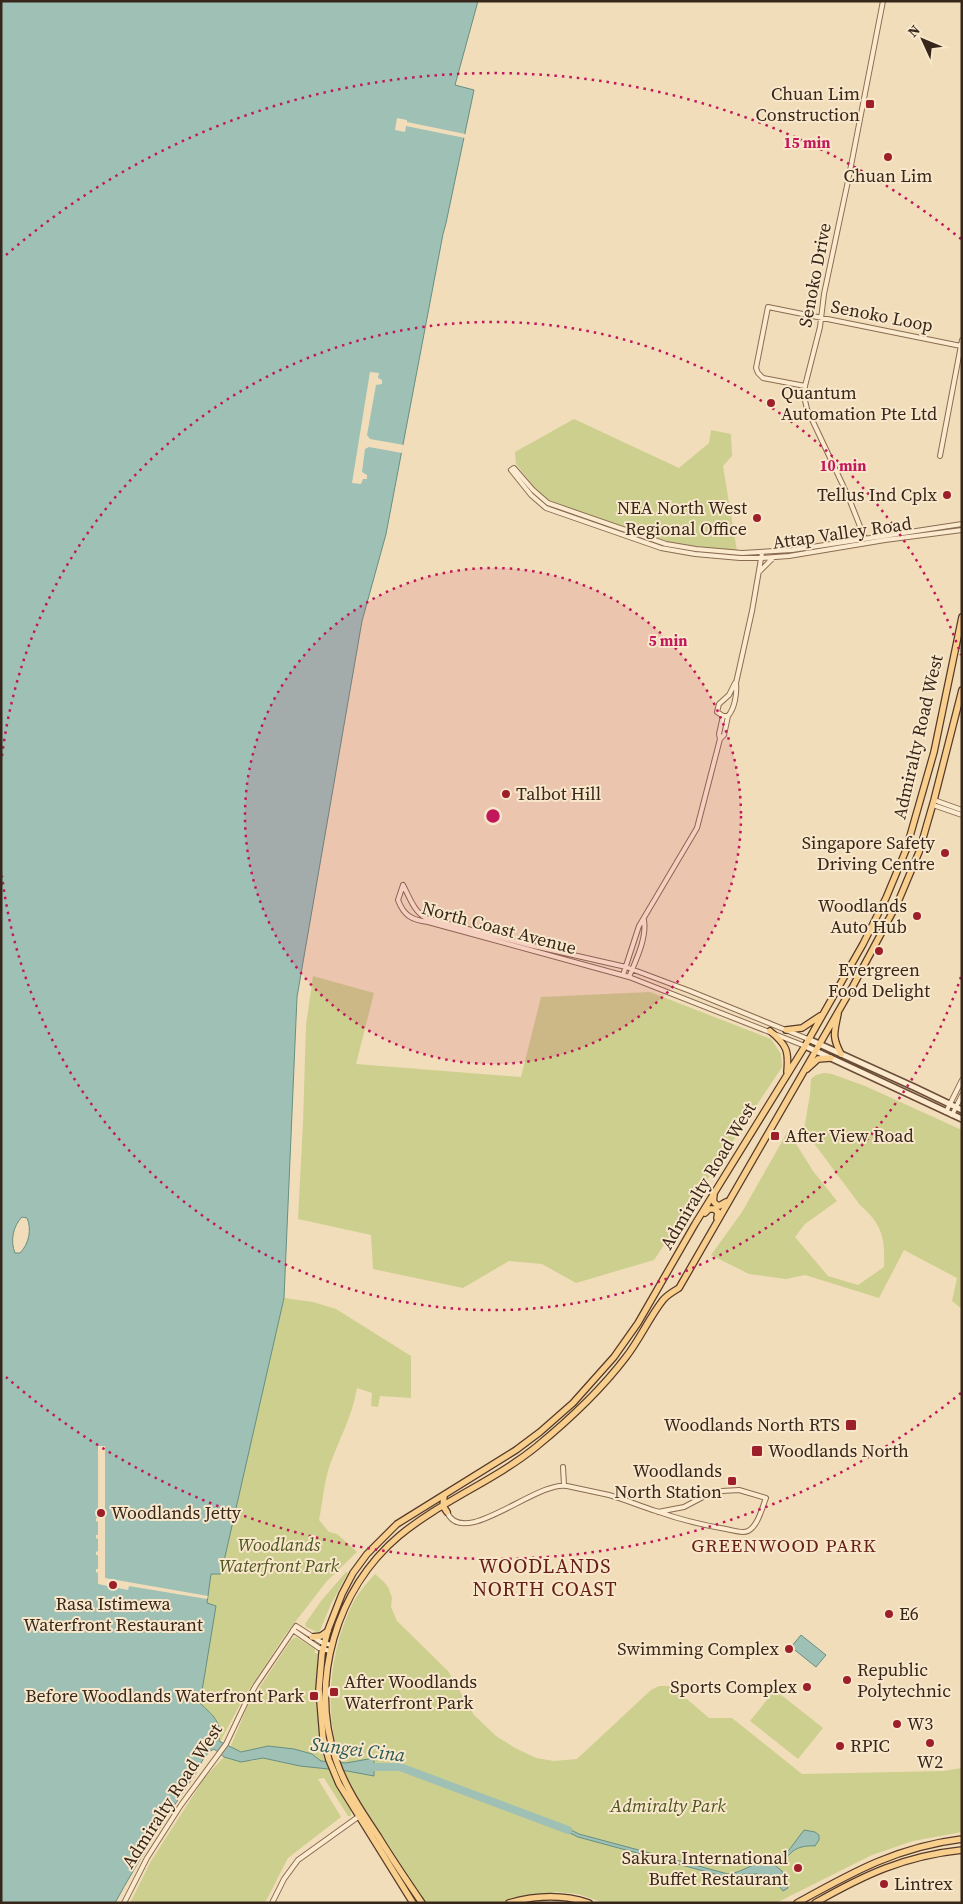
<svg xmlns="http://www.w3.org/2000/svg" width="963" height="1904" viewBox="0 0 963 1904" font-family="'Source Serif 4',serif">
  <style>
    .green { fill: #cdcf8e }
    .water { fill: #9fc1b5; stroke: #668f82; fill-rule: evenodd }
    .pier { fill: #f1ddba }
    .lines { fill: none; stroke-linecap: round; stroke-linejoin: round }
    .river { stroke: #9fc1b5; stroke-width: 8 }
    .street-casing { stroke: #896c53; stroke-width: 6 }
    .secondary-casing { stroke: #6b4d37; stroke-width: 8 }
    .primary-casing { stroke: #563a29; stroke-width: 8 }
    .street { stroke: #fceace; stroke-width: 4 }
    .secondary { stroke: #fceace; stroke-width: 5 }
    .primary { stroke: #f9cf8e; stroke-width: 5.5 }
    .ring { fill: none; stroke: #c2185b; stroke-width: 2.5; stroke-dasharray: 2.5 5 }
    .poi-dot { fill: #9d1f29; stroke: #f8e7cb; stroke-width: 2 }
    .labels { text-anchor: middle; stroke-width: 4; stroke-linejoin: round; paint-order: stroke }
    .poi-label { font-size: 18px; fill: #37261a; stroke: #f8e7cb; text-anchor: end }
    .street-label { font-size: 18px; fill: #37261a; stroke: #f8e7cb }
    .park-label { font-size: 18px; font-style: italic; fill: #4b551f; stroke: #f8e7cb }
    .neighbourhood-label { font-size: 19px; letter-spacing: 1px; fill: #672016; stroke: #f8e7cb }
    .water-label { font-size: 19px; font-style: italic; fill: #275851; stroke: #f8e7cb }
    .quarter-label { font-size: 20px; letter-spacing: 1px; fill: #672016; stroke: #f8e7cb }
    .centre { fill: #c2185b; stroke: #f8e7cb; stroke-width: 2.5 }
    .ring-label { font-size: 15px; text-anchor: middle; font-weight: bold; fill: #c2185b; stroke: #f8e7cb; stroke-width: 4; stroke-linejoin: round; paint-order: stroke }
  </style>
  <rect width="100%" height="100%" fill="#f1ddba"/>
  <path class="green" d="M574,419L679,468L709,443L711,430L731,434L732,456L723,466L737,551L662,542L544,499L516,464L515,452Z
    M313,976L374,993L356,1064L521,1077L541,997L650,992L771,1039L781,1054L782,1067L654,1260L576,1283L542,1264L509,1261L463,1288L373,1269L371,1235L298,1219L303,1123L306,1025Z
    M824,1073L832,1074L865,1086L962,1130V1309L952,1301L957,1278L904,1250L879,1298L805,1275L786,1279L749,1274L711,1255L742,1212L788,1131L813,1171L837,1201L805,1224L795,1237L828,1276L858,1285L884,1267C885,1239 883,1225 860,1205L804,1130L810,1094L811,1079L816,1075Z
    M284,1298L313,1302L336,1309L411,1356V1398L380,1396L378,1407L371,1406L372,1393L357,1388C352,1417 341,1435 331,1462C324,1480 323,1501 319,1520L329,1532L337,1534L357,1552L327,1581L285,1635L244,1697L220,1742L218,1741C222,1721 213,1716 200,1703L216,1606L207,1603L211,1573L220,1574Z
    M346,1572L348,1573L331,1604L319,1633L306,1627L305,1624L321,1601Z
    M375,1574L385,1583L389,1589L392,1598L391,1607L397,1621L448,1671L474,1715L496,1736L515,1748L536,1758L554,1761L577,1759L651,1690L659,1686H669L674,1688L709,1718H732L802,1774L943,1771L962,1768V1832L913,1841L872,1855L776,1903H604L578,1894L556,1892L515,1898L500,1903H426L350,1785L343,1772L346,1771C321,1724 329,1651 352,1605C357,1594 366,1584 375,1574Z
    M296,1637L315,1649V1653L319,1654L316,1693L313,1694V1699L316,1702C320,1742 329,1777 351,1811V1816H348L324,1778L318,1779L341,1817L288,1858L265,1903H130L151,1861L205,1777L224,1757L230,1759L252,1761L263,1758L300,1766C292,1760 280,1747 269,1746C254,1746 250,1757 230,1748L248,1705L291,1640Z
    M775,1690L823,1728L798,1759L750,1721Z"/>
  <path class="water" d="M1,1H478L455,85L474,90L446,223L443,234L386,534L362,621L297,997L284,1298L221,1574H211L207,1603L216,1606L200,1703C213,1716 222,1721 219,1741L241,1752L268,1746L294,1749L312,1754L321,1761L346,1763L374,1758V1776L347,1771L300,1766L263,1758L241,1762L224,1757L214,1749C203,1754 200,1767 194,1776C166,1817 139,1859 115,1903H1ZM22,1217L27,1218C32,1229 29,1244 20,1253H15C10,1241 13,1226 22,1217Z
    M801,1635L826,1655L816,1667L791,1647Z
    M561,1825L579,1834L728,1874C743,1873 755,1860 771,1862L782,1871L788,1888L783,1891L776,1882L768,1881L758,1874H744L733,1877L722,1876L578,1837L560,1828Z
    M804,1830L815,1832L819,1835V1840L815,1846C800,1845 788,1850 784,1865L780,1861V1857L789,1850Z"/>
  <path class="pier" d="M397,118L407,120V122L465,134V138L406,126L405,132L395,130Z
    M370,372L379,373L378,378L382,380V384L376,385L367,435L370,439L404,445L402,453L369,447L365,449L362,472L367,475V479H363L361,484L352,483Z
    M98,1446H105V1578L208,1596L207,1599L129,1586L128,1590L98,1584V1573L96,1572V1569H98V1555H96V1552L98,1551V1539L96,1538V1535H98V1522L96,1521V1518H98Z"/>
  <g class="lines">
    <path class="river" d="M364,1767H400L568,1830"/>
    <g class="street-casing">
      <path id="street" d="M805,386L763,378L758,373L756,368L768,307L961,346
        M940,456L962,340
        M962,524L792,550L742,553L696,549L666,544L548,503L533,490L514,468L511,470L531,495L546,508L661,548L695,554L740,558H761L789,556L885,540L962,530
        M865,539L848,496L807,409L804,396L805,386L820,327L824,294L848,181L883,1
        M760,571L772,559
        M723,716H728C735,708 737,693 736,683L752,611L762,553
        M723,716L717,712L719,704L729,695L735,683
        M720,739L724,735L728,716
        M934,800L962,810
        M933,805L962,815
        M403,885L398,900C404,916 412,920 428,922L629,977L805,1046
        M403,885C409,896 414,912 426,918L529,945L626,967L690,991L808,1039
        M623,975L639,926L697,828L720,739L719,734L723,716
        M629,977C636,960 647,938 644,920
        M946,1112L962,1080
        M952,1115L962,1095
        M563,1467L564,1485
        M447,1512C463,1550 537,1480 567,1486C581,1489 595,1492 609,1495C624,1499 640,1506 656,1511C678,1519 702,1525 726,1529C732,1530 742,1534 748,1531C758,1526 762,1508 766,1498L739,1490L722,1491L703,1497L684,1507L658,1512
        M293,1630L319,1648L330,1651
        M124,1903L147,1858L181,1805L226,1744L245,1704L256,1685L296,1626L321,1642L331,1645
        M272,1903L284,1879L298,1860L358,1817"/>
    </g>
    <g class="secondary-casing">
      <path id="secondary" d="M808,1039L916,1088L962,1110
        M805,1046L962,1119"/>
    </g>
    <g class="primary-casing">
      <path id="primary" d="M838,1014C834,1033 832,1037 841,1054
        M786,1030L802,1028L820,1016
        M770,1031C787,1045 789,1051 787,1072
        M807,1069L818,1059L831,1058
        M714,1195C713,1201 713,1203 719,1206L726,1202
        M705,1213L709,1209H714L718,1212L717,1218
        M444,1496L443,1506L447,1512
        M312,1637L321,1636L328,1631
        M413,1903L339,1784L329,1760L323,1738L319,1689L322,1653L328,1630L342,1594L353,1573L367,1554L397,1524L516,1450L540,1432L573,1403L614,1357L638,1323L695,1224L805,1046L863,944L886,898L906,850L934,752L962,617
        M422,1903C407,1881 392,1859 378,1836C362,1812 345,1787 336,1760C309,1681 336,1589 399,1536C441,1501 494,1481 536,1447C569,1420 601,1390 626,1357C640,1339 649,1318 663,1300C667,1295 674,1291 679,1288L853,986L898,902L919,852L934,800L962,690
        M509,1903C537,1895 562,1894 589,1903
        M797,1903C853,1872 897,1847 962,1839
        M815,1903C864,1875 904,1856 962,1850"/>
    </g>
    <use href="#street" class="street"/>
    <use href="#secondary" class="secondary"/>
    <use href="#primary" class="primary"/>
  </g>
  <circle cx="493" cy="816" r="248" fill="#c2185b" fill-opacity=".12"/>
  <g class="ring">
    <circle cx="493" cy="816" r="248"/>
    <path d="M961 977A495 495 0 0 1 2 876M2 756A495 495 0 0 1 961 655"/>
    <path d="M961 1393A743 743 0 0 1 6 1377M6 255A743 743 0 0 1 961 239"/>
  </g>
  <g class="poi-dot">
    <rect x="865" y="99" width="10" height="10" rx="2.5"/>
    <circle cx="888" cy="157" r="5"/>
    <circle cx="771" cy="403" r="5"/>
    <circle cx="947" cy="495" r="5"/>
    <circle cx="757" cy="518" r="5"/>
    <circle cx="506" cy="794" r="5"/>
    <circle cx="945" cy="853" r="5"/>
    <circle cx="917" cy="916" r="5"/>
    <circle cx="879" cy="951" r="5"/>
    <rect x="770" y="1131" width="10" height="10" rx="2.5"/>
    <rect x="845" y="1419" width="12" height="12" rx="2.5"/>
    <rect x="751" y="1445" width="12" height="12" rx="2.5"/>
    <rect x="727" y="1476" width="10" height="10" rx="2.5"/>
    <circle cx="101" cy="1513" r="5"/>
    <circle cx="113" cy="1585" r="5"/>
    <circle cx="889" cy="1614" r="5"/>
    <circle cx="789" cy="1649" r="5"/>
    <circle cx="847" cy="1680" r="5"/>
    <circle cx="807" cy="1687" r="5"/>
    <rect x="329" y="1687" width="10" height="10" rx="2.5"/>
    <rect x="309" y="1691" width="10" height="10" rx="2.5"/>
    <circle cx="897" cy="1724" r="5"/>
    <circle cx="930" cy="1743" r="5"/>
    <circle cx="840" cy="1746" r="5"/>
    <circle cx="798" cy="1868" r="5"/>
    <circle cx="884" cy="1884" r="5"/>
  </g>
  <g class="labels">
    <g class="poi-label">
      <text x="860" y="100">Chuan Lim<tspan x="860" dy="21">Construction</tspan></text>
      <text x="888" y="182" text-anchor="middle">Chuan Lim</text>
      <text x="781" y="399" text-anchor="start">Quantum<tspan x="781" dy="21">Automation Pte Ltd</tspan></text>
      <text x="937" y="501">Tellus Ind Cplx</text>
      <text x="747" y="514">NEA North West<tspan x="747" dy="21">Regional Office</tspan></text>
      <text x="516" y="800" text-anchor="start">Talbot Hill</text>
      <text x="935" y="849">Singapore Safety<tspan x="935" dy="21">Driving Centre</tspan></text>
      <text x="907" y="912">Woodlands<tspan x="907" dy="21">Auto Hub</tspan></text>
      <text x="879" y="976" text-anchor="middle">Evergreen<tspan x="879" dy="21">Food Delight</tspan></text>
      <text x="785" y="1142" text-anchor="start">After View Road</text>
      <text x="840" y="1431">Woodlands North RTS</text>
      <text x="768" y="1457" text-anchor="start">Woodlands North</text>
      <text x="722" y="1477">Woodlands<tspan x="722" dy="21">North Station</tspan></text>
      <text x="111" y="1519" text-anchor="start">Woodlands Jetty</text>
      <text x="113" y="1610" text-anchor="middle">Rasa Istimewa<tspan x="113" dy="21">Waterfront Restaurant</tspan></text>
      <text x="899" y="1620" text-anchor="start">E6</text>
      <text x="779" y="1655">Swimming Complex</text>
      <text x="857" y="1676" text-anchor="start">Republic<tspan x="857" dy="21">Polytechnic</tspan></text>
      <text x="344" y="1688" text-anchor="start">After Woodlands<tspan x="344" dy="21">Waterfront Park</tspan></text>
      <text x="797" y="1693">Sports Complex</text>
      <text x="304" y="1702">Before Woodlands Waterfront Park</text>
      <text x="907" y="1730" text-anchor="start">W3</text>
      <text x="850" y="1752" text-anchor="start">RPIC</text>
      <text x="930" y="1768" text-anchor="middle">W2</text>
      <text x="788" y="1864">Sakura International<tspan x="788" dy="21">Buffet Restaurant</tspan></text>
      <text x="894" y="1890" text-anchor="start">Lintrex</text>
    </g>
    <g class="street-label">
      <text transform="translate(815 275) rotate(-79)" y="6">Senoko Drive</text>
      <text transform="translate(882 316) rotate(11)" y="6">Senoko Loop</text>
      <text transform="translate(842 533) rotate(-8)" y="6">Attap Valley Road</text>
      <text transform="translate(918 737) rotate(-77)" y="6">Admiralty Road West</text>
      <text transform="translate(499 928) rotate(15)" y="6">North Coast Avenue</text>
      <text transform="translate(708 1176) rotate(-59)" y="6">Admiralty Road West</text>
      <text transform="translate(172 1796) rotate(-57)" y="6">Admiralty Road West</text>
    </g>
    <g class="park-label">
      <text x="279" y="1551">Woodlands<tspan x="279" dy="21">Waterfront Park</tspan></text>
      <text x="668" y="1812">Admiralty Park</text>
    </g>
    <g class="neighbourhood-label">
      <text x="784" y="1552">GREENWOOD PARK</text>
    </g>
    <g class="water-label">
      <text transform="translate(358 1749) rotate(7)" y="7">Sungei Cina</text>
    </g>
    <g class="quarter-label">
      <text x="545" y="1573">WOODLANDS<tspan x="545" dy="23">NORTH COAST</tspan></text>
    </g>
  </g>
  <circle cx="493" cy="816" r="8" class="centre"/>
  <g class="ring-label">
    <text x="807" y="148">15 min</text>
    <text x="843" y="471">10 min</text>
    <text x="668" y="646">5 min</text>
  </g>
  <rect width="963" height="1904" fill="none" stroke="#37261a" stroke-width="5"/>
  <g transform="translate(923 40) rotate(314)" stroke="#f8e7cb" stroke-width="4" paint-order="stroke">
  <path d="M0-4L9 19L0 12L-9 19Z" fill="#37261a"/>
  <text y="-8" font-size="14" font-weight="bold" text-anchor="middle" fill="#37261a">N</text>
  </g>
</svg>
